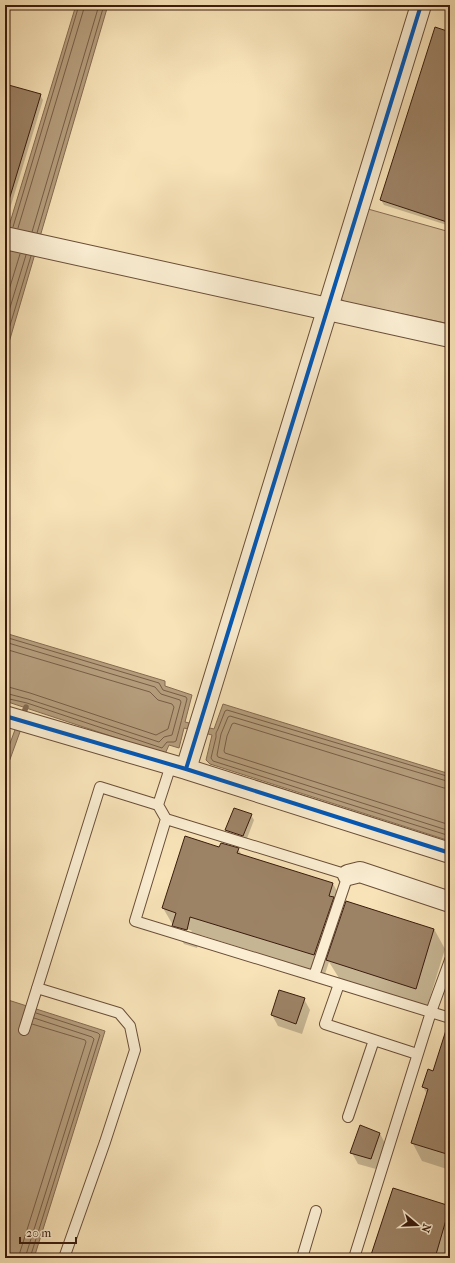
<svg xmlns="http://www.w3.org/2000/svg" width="455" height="1263" viewBox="0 0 455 1263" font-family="'IM FELL French Canon',serif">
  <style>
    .green { fill: #d8c19b; stroke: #896e54 }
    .water { fill: #b79f7e; stroke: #856b51 }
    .shadow { fill: #0003; fill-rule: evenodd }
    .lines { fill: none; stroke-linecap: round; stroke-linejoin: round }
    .shore { stroke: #785e46; stroke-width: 1 }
    .stream { stroke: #856b51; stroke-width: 5.5 }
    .building { fill: #9d8366; stroke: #3a1c0d }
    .service-casing { stroke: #6a4e38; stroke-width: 12 }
    .minor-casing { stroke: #6a4e38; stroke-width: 22 }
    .tertiary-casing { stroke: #6a4e38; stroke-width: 24 }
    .service { stroke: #faedd1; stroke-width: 10 }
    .minor { stroke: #faedd1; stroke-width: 20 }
    .tertiary { stroke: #faedd1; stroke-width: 22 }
    .cycleway-casing { stroke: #faedd1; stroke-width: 6 }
    .cycleway { stroke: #0057b8; stroke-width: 4 }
  </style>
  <rect width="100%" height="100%" fill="#f8e3b8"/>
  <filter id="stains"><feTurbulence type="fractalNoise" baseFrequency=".005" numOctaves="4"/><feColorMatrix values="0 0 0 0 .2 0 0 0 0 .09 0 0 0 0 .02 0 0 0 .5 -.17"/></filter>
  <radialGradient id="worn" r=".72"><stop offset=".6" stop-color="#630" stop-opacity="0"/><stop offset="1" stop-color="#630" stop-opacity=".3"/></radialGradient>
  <path class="green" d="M368,209L450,232V324L345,302L341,299Z"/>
  <path class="water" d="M76,5H108L5,356V239Z
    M5,633L165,681V686L192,695L185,722L214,729L223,704L450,774V841L210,764L206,760L212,735L184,728L179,748L169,745L165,754L5,701Z
    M16,727L21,729L5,773V757Z
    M5,999L105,1031L34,1258H5Z"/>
  <path class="shadow" d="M450,33V226L384,205L381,200Z
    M5,85L40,95L43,100L5,225Z
    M251,815L254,820L246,841L229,835L226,830Z
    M220,848L238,849L242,855L333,884L344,903L341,912L343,915L434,929L445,949L427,1007L339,978L329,962L325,974L201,935L197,948L184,944L163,908ZM185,928L192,931L191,932L185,931Z
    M304,999L310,1010L302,1034L278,1026L272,1015Z
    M450,1053V1170L422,1161L412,1142L427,1094L423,1087L433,1072Z
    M380,1134L386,1145L376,1169L358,1164L352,1153Z
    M393,1189L450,1207V1258H371Z"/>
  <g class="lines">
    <path class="shore" d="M13,227L79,5
      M18,228L85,5
      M32,232L99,5
      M37,233L104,5
      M5,303L20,254
      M5,324L26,255
      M5,342L31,256
      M5,637L159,683L163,690L186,697L187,699C183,714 180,727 176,741L174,742H167L162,748L27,703L5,698
      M5,642L155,687L161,694L180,700L181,702L172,735L164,737L159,742L28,699L5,693
      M5,649L150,692L158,700L172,704L174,707L168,729L156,735L30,693L5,686
      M450,777L227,710L225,711L218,729L216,733V737L211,758L213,761L450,836
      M450,782L230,716L228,717L221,734L217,755L218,757L450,831
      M450,788H444L234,723L232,724L227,736L224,751L225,753L450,825
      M19,1258L20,1252L86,1042L85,1040L32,1024
      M25,1258L94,1039L92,1037L34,1018
      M30,1258L100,1035L98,1033L36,1013"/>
    <path class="stream" d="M22,718L26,707"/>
  </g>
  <path class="building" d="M435,27L450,32V223L380,200Z
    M5,84L41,94L9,200L5,199Z
    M234,808L252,814L243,836L225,830Z
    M185,836L219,847L221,843L239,848L237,853L333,883L329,896L334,897L314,955L190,917L187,930L172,926L176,913L162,908Z
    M346,901L434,929L416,989L326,960Z
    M279,990L305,998L296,1024L271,1015Z
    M447,1027L450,1028V1155L411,1143L428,1089L422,1087L428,1069L433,1071Z
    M360,1125L380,1133L371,1159L350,1153Z
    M393,1188L450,1206L435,1258H370Z"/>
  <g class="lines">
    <g class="service-casing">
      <path id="service" d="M158,805L171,765
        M314,976L348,875L166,819L135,921L314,976L450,1018
        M339,984L325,1024L417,1054
        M37,988L119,1013L130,1026L135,1050L105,1142L64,1258
        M24,1030L100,787L158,805L166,819
        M348,1117L374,1040
        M302,1258L316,1211
        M354,1258L431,1012L450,960"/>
    </g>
    <g class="minor-casing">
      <path id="minor" d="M5,716L186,769L450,853
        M186,769L421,5
        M348,875L360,872L450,902"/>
    </g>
    <g class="tertiary-casing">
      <path id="tertiary" d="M5,238L450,336"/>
    </g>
    <use href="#service" class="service"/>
    <use href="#minor" class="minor"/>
    <use href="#tertiary" class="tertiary"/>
    <g class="cycleway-casing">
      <path id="cycleway" d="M5,716L186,769L450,853
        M186,769L421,5"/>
    </g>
    <use href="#cycleway" class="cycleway"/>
  </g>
  <rect width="455" height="1263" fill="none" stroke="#f8e3b8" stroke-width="20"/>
  <rect x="6" y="6" width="443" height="1251" fill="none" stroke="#3a1c0d" stroke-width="2"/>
  <rect x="10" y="10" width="435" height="1243" fill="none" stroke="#3a1c0d"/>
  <g transform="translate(417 1225) rotate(109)" stroke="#faedd1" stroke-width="3" paint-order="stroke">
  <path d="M0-3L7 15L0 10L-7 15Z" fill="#3a1c0d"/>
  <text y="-6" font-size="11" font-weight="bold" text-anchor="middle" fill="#3a1c0d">N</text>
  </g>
  <path d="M20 1237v6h56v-6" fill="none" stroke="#3a1c0d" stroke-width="2"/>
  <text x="26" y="1237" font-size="12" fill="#3a1c0d" stroke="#faedd1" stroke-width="3" paint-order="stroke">20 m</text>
  <rect width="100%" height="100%" filter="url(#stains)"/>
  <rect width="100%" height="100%" fill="url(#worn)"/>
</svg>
